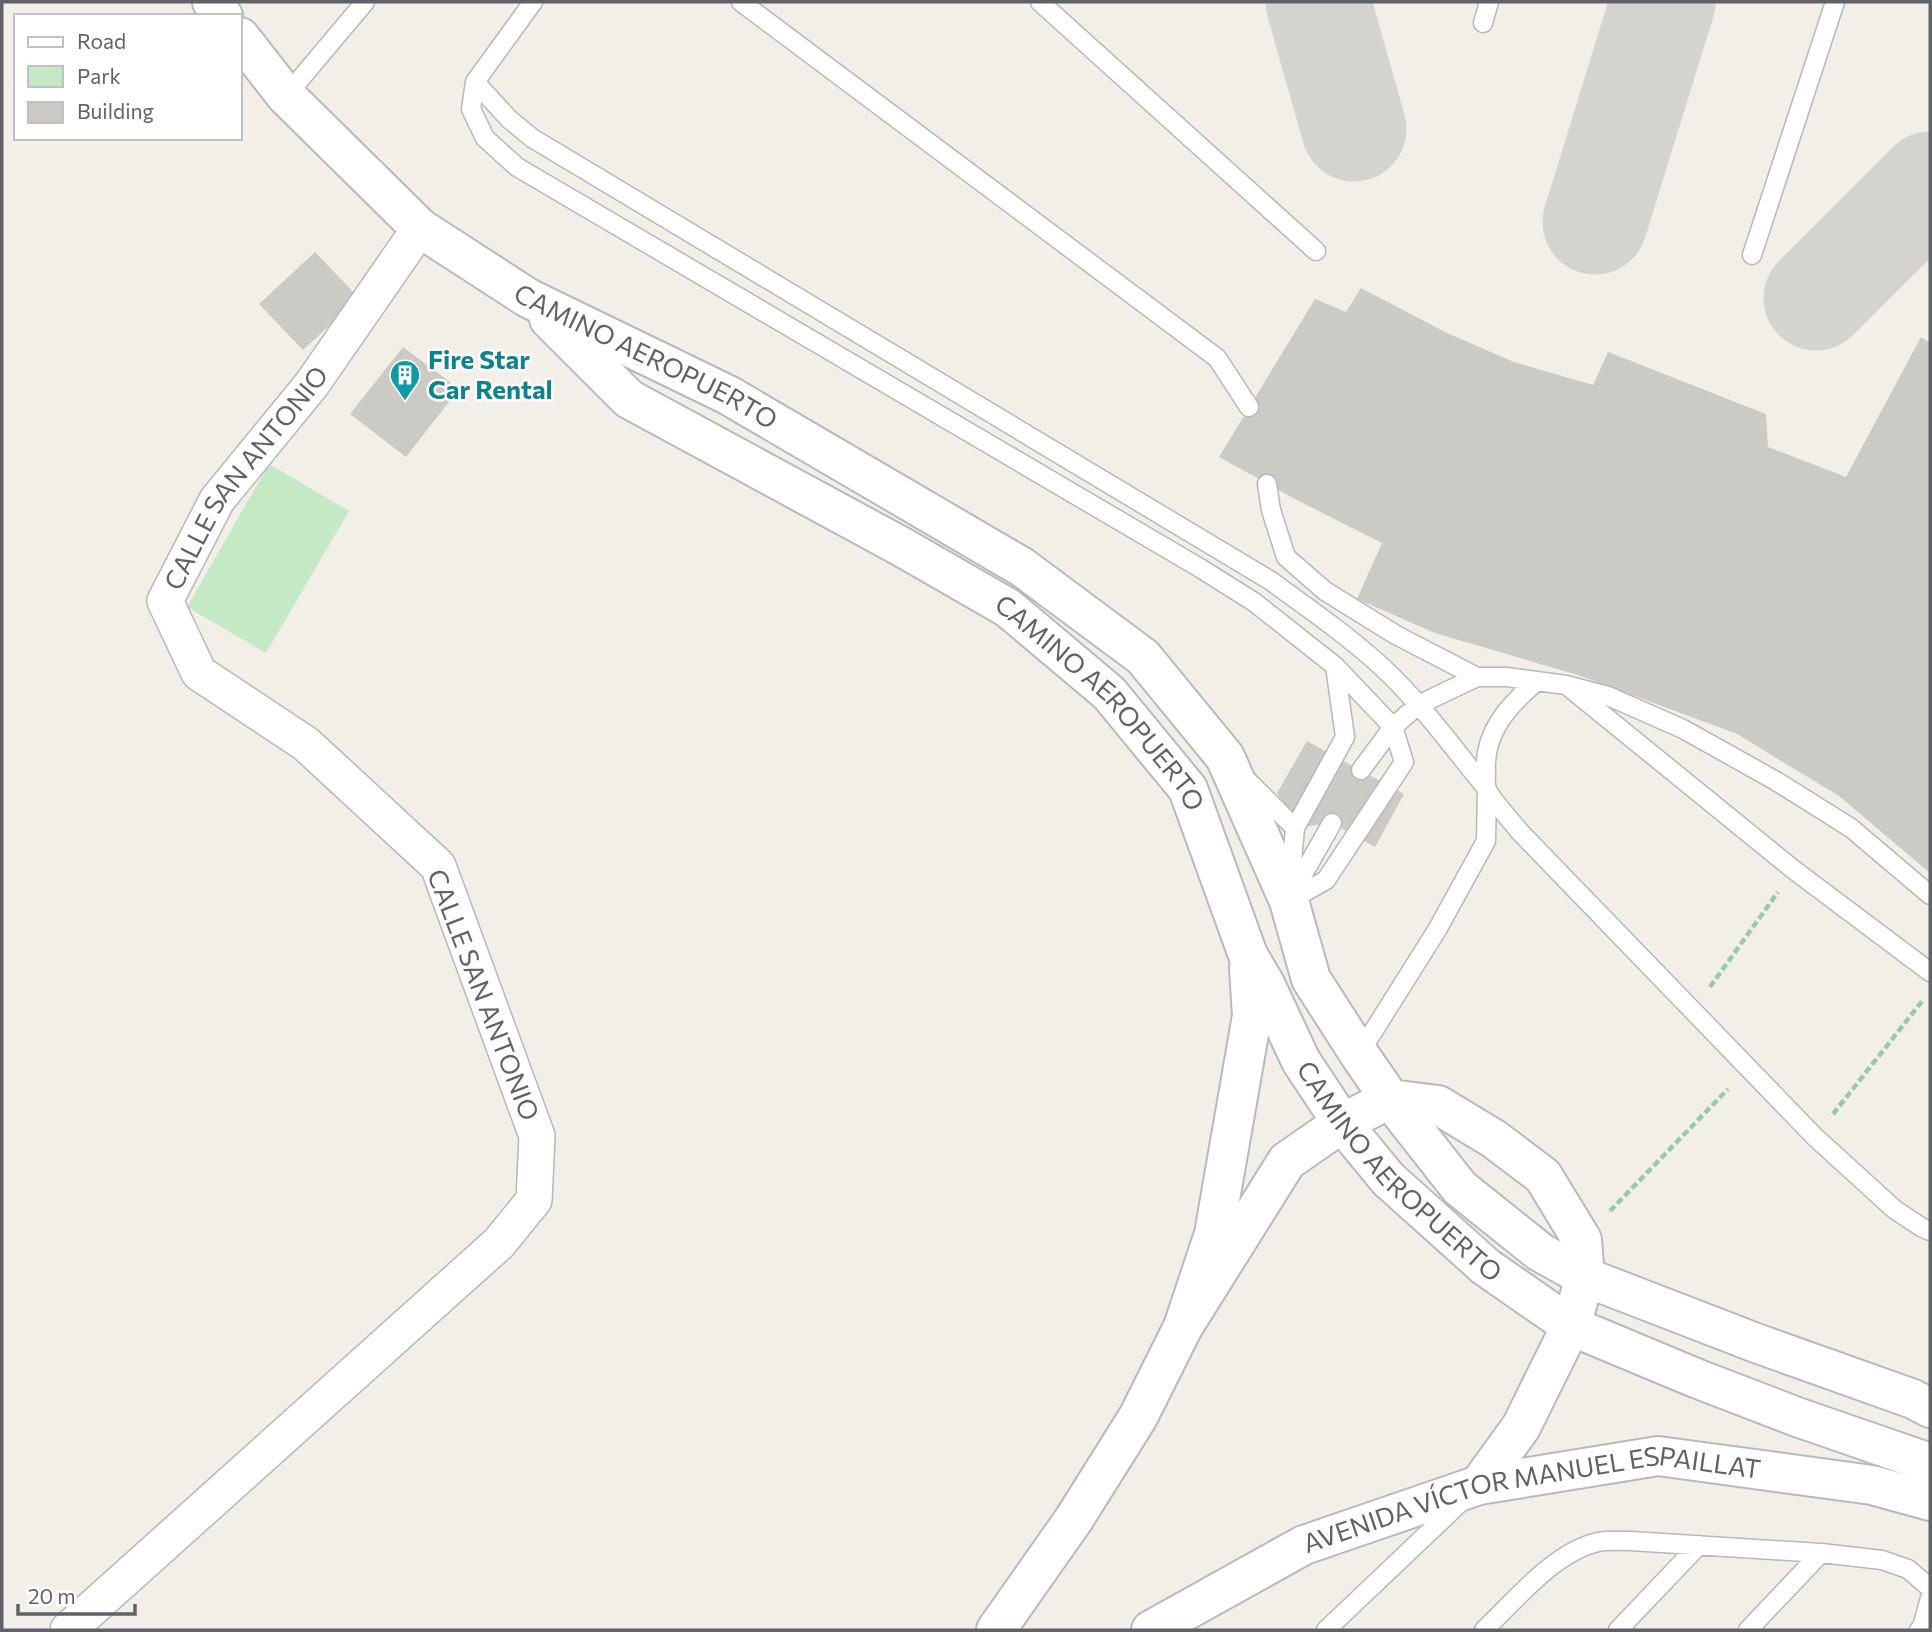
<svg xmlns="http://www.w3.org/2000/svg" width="1932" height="1632" viewBox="0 0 1932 1632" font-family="Commissioner,sans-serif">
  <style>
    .green { fill: #c5e8c5 }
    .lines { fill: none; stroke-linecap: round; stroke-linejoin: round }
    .taxiway { stroke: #d4d3d0; stroke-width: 105 }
    .building { fill: #cccac5 }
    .lane-casing { stroke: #b5b8bc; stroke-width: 21 }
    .street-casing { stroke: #b5b8bc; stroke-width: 38 }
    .secondary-casing { stroke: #b6babf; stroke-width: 42 }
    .path { stroke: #9cc7a9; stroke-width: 4.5; stroke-dasharray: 7 3.5; stroke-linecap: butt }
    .lane { stroke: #fff; stroke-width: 18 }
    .street { stroke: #fff; stroke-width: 35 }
    .secondary { stroke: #fff; stroke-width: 38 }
    .labels { text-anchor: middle; stroke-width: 5; stroke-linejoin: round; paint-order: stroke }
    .culture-label { font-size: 26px; font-weight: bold; fill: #0d838f; stroke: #fff; text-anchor: start }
    .street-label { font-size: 26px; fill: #5f6368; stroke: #fff }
  </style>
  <rect width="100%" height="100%" fill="#f1efe8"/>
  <path class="green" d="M269,464L349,511L266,653L187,607Z"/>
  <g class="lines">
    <path class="taxiway" d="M1318,2L1354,129
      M1595,222L1663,2
      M1816,298L1930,184"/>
  </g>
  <path class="building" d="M315,252L359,298L303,350L259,304Z
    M1361,288L1447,333L1514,362L1593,385L1608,352L1766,414L1768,447L1846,477L1921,337L1930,343V873L1839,796L1737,734L1578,675L1435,633L1357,599L1382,543L1295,499L1219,457L1315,299L1346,312Z
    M403,347L459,389L406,457L350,414Z
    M1307,741L1404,794L1375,847L1332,823L1295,828L1277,793Z"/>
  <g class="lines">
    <g class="lane-casing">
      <path id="lane" d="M533,2L475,82L471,109L485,138L517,167L1200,568L1254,602L1335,666L1393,727L1404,762L1326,880L1289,901
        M741,2L1217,358L1249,407
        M1040,2L1316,251
        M1483,23L1489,2
        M475,82L509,119L532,138L1271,581C1308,608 1347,635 1381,666C1421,703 1453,748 1487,789L1486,841L1437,930L1359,1054
        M286,96L365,2
        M1752,255L1835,2
        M1267,484L1271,510L1286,557L1325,591L1396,635L1477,677
        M1536,682C1508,706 1483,733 1486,773C1486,777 1485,785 1487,789C1490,798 1513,823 1520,832L1815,1137L1894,1209L1921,1227L1930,1231
        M1570,688L1794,870L1930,972
        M1361,770L1393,727L1418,705L1477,677H1507L1566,685L1608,696L1683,729L1776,781L1851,828L1930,895
        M1248,781L1295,828L1345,737L1335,666
        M1290,883L1295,828
        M1289,899L1332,823
        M1326,1630L1463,1500
        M1484,1630C1516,1600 1554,1552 1598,1542C1609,1540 1620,1541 1631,1541L1821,1553L1882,1560L1908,1569L1930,1588
        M1618,1630L1699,1545
        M1748,1630L1821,1553
        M1919,1630L1922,1627L1930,1598"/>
    </g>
    <g class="street-casing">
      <g id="street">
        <path id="s1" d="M68,1630L499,1243L534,1200L537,1136L438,866L306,744L199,673L165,601L217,500L312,384L420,228"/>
      </g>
    </g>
    <g class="secondary-casing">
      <g id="secondary">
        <path d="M212,2L223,16"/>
        <path id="s2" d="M240,37L286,96L420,228L528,298L728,395L1022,567L1143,657L1225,757L1289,901L1311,979L1359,1054L1390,1099L1460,1188L1540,1252L1585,1277L1756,1343L1913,1399L1930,1408"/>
        <path id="s3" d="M549,319L629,399L902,547L1008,608L1109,693L1188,789L1248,955L1265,984L1301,1061L1342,1123L1388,1179L1486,1267L1571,1326L1698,1379L1797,1417L1930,1463"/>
        <path d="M1183,1327L1287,1161L1342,1123L1390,1099L1438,1105L1494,1139L1543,1176L1582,1240L1585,1277L1571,1326L1521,1427L1479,1485"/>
        <path d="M996,1630L1074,1519L1138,1417L1183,1327L1214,1234L1252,1016L1249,968"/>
        <path id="s4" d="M1151,1630L1304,1545L1479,1485L1658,1456L1872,1485L1930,1501"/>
      </g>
    </g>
    <path class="path" d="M1710,987L1778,892
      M1833,1114L1923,1000
      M1610,1211L1728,1089"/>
    <use href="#lane" class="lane"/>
    <use href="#street" class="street"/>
    <use href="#secondary" class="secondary"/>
  </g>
  <defs>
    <g id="building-pin" transform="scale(1.575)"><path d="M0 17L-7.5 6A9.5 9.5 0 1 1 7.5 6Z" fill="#0f9aa8" stroke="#fff"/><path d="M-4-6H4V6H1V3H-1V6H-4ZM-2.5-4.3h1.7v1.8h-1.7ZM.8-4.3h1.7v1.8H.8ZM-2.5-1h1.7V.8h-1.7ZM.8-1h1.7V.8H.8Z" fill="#fff"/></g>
  </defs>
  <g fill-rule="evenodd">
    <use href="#building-pin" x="405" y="375"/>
  </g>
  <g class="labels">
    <g class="culture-label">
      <text x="428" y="369">Fire Star<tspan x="428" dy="30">Car Rental</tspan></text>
    </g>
    <g class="street-label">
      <text dy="9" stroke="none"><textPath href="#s2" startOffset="523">CAMINO AEROPUERTO</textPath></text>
      <text dy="9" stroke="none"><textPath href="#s1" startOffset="1522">CALLE SAN ANTONIO</textPath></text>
      <text dy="9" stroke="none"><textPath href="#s3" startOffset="679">CAMINO AEROPUERTO</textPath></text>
      <text transform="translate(483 995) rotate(69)" y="9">CALLE SAN ANTONIO</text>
      <text dy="9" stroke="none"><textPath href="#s3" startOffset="1246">CAMINO AEROPUERTO</textPath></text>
      <text dy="9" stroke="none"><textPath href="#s4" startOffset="410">AVENIDA VÍCTOR MANUEL ESPAILLAT</textPath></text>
    </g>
  </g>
  <rect width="1932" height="1632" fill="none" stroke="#5f6368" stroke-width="7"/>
  <rect x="14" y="14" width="228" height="126" fill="#ffffff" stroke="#bfc1c3" stroke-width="2"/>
  <rect x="28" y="37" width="35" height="10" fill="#ffffff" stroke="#bfc1c3" stroke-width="2"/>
  <text x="77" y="49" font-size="21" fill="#5f6368">Road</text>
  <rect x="28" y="66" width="35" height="21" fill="#c5e8c5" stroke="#bfc1c3" stroke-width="2"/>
  <text x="77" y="84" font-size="21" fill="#5f6368">Park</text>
  <rect x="28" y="102" width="35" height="21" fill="#cccac5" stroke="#bfc1c3" stroke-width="2"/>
  <text x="77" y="119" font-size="21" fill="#5f6368">Building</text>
  <path d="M18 1604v10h117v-10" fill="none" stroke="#5f6368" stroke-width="3.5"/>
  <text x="28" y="1604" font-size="21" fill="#5f6368" stroke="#ffffff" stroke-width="5" paint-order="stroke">20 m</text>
</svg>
